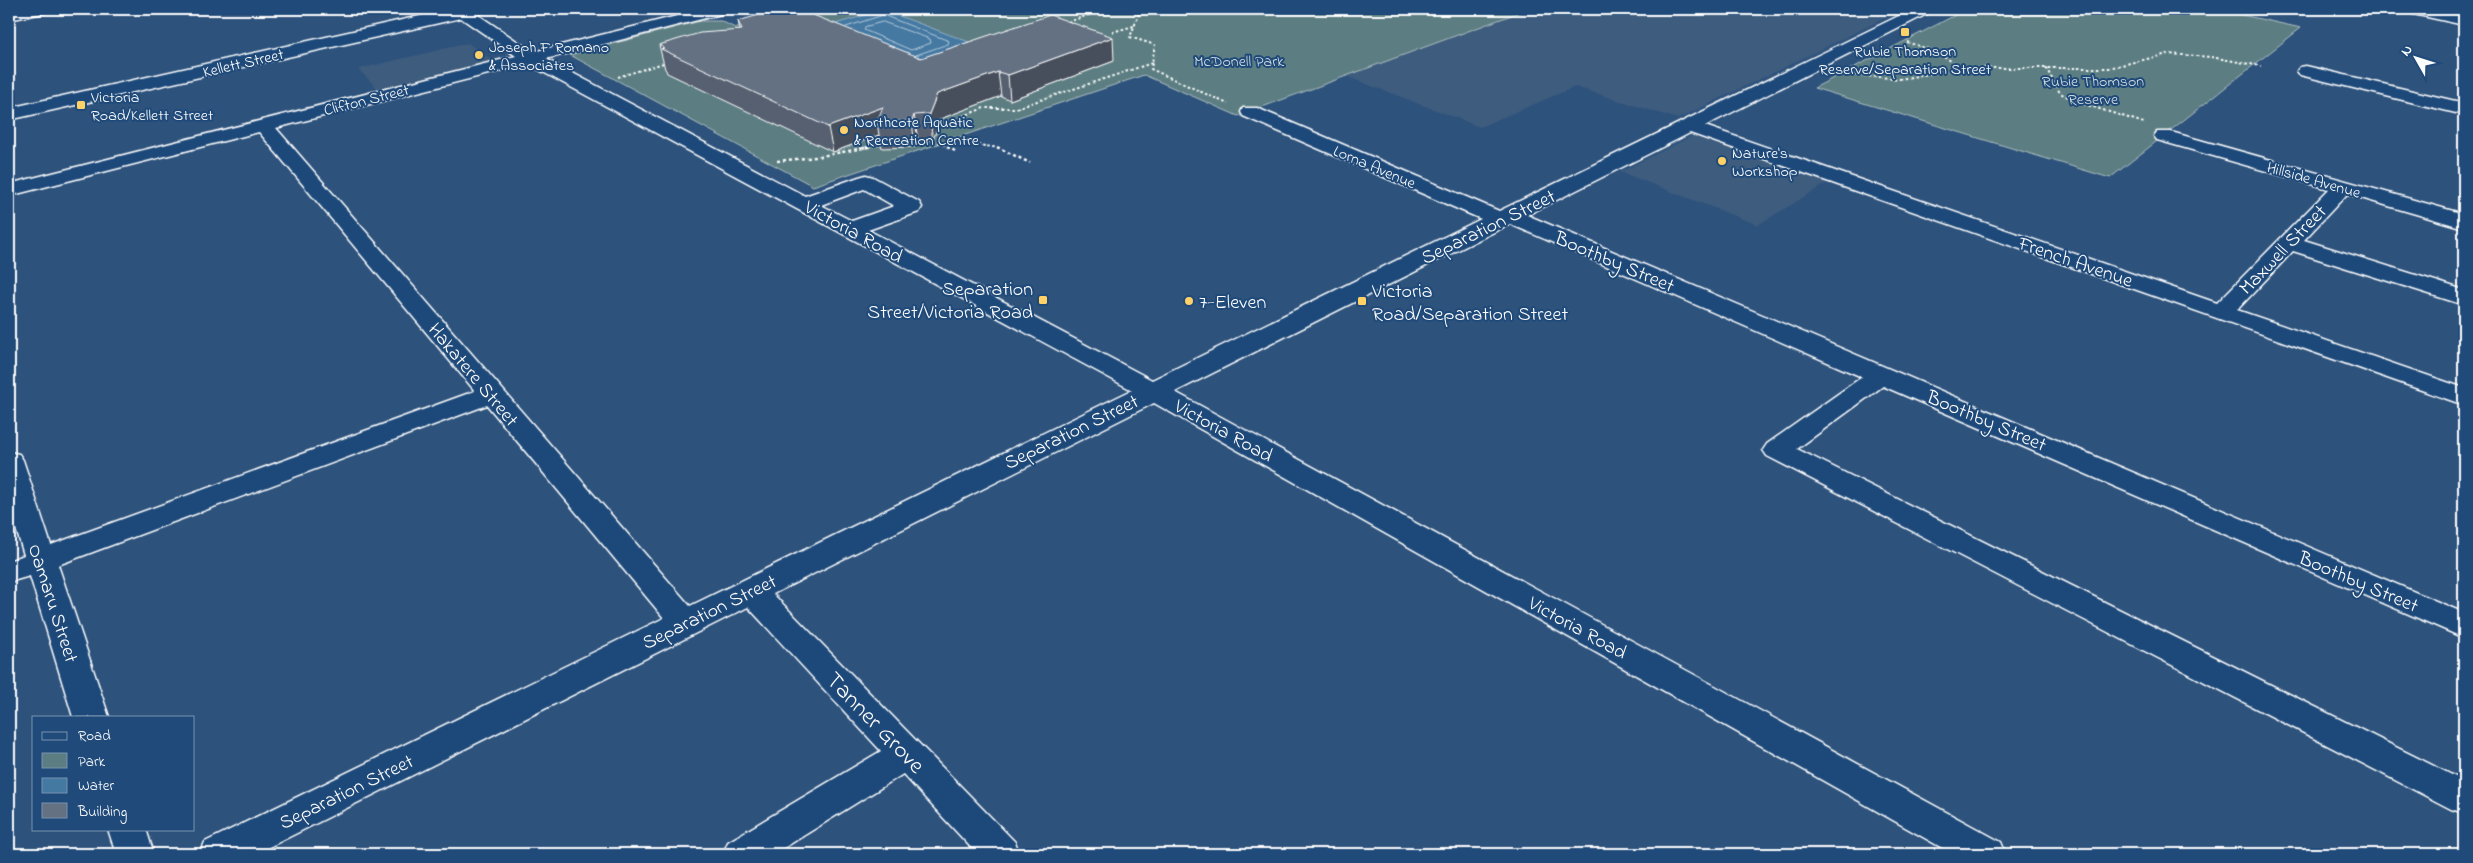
<svg xmlns="http://www.w3.org/2000/svg" width="2473" height="863" viewBox="0 0 2473 863" font-family="'Indie Flower',sans-serif">
  <style>
    .built { fill: #3e5b7e }
    .green { fill: #5c7e82; stroke: #aebec0 }
    .water { fill: #4479a2; stroke: #8fafc7 }
    .lines { fill: none; stroke-linecap: round; stroke-linejoin: round }
    .shore { stroke: #b4c9da; stroke-width: 1 }
    .minor-casing { stroke: #fff; stroke-width: 3 }
    .path-far1 { stroke: #fff; stroke-width: 2; stroke-dasharray: 2.5 2.5; stroke-linecap: butt }
    .path { stroke: #fff; stroke-width: 2.5; stroke-dasharray: 3 3; stroke-linecap: butt }
    .minor { fill: #1f4a7a; fill-rule: evenodd }
    .wall { fill: #566171; stroke: #fff }
    .shaded-wall { fill: #464f5c; stroke: #fff }
    .building { fill: #647183; stroke: #fff }
    .poi-dot { fill: #ffd166; stroke: #1f4a7a; stroke-width: 2 }
    .labels { text-anchor: middle; stroke-width: 4; stroke-linejoin: round; paint-order: stroke }
    .far-poi-label { font-size: 16px; fill: #fff; stroke: #1f4a7a; text-anchor: start }
    .far-park-label { font-size: 16px; fill: #d6dfe0; stroke: #1f4a7a }
    .far-street-label { font-size: 16px; fill: #fff; stroke: #1f4a7a }
    .street-label { font-size: 20px; fill: #fff; stroke: #1f4a7a }
    .poi-label { font-size: 20px; fill: #fff; stroke: #1f4a7a; text-anchor: start }
    .near-street-label { font-size: 24px; fill: #fff; stroke: #1f4a7a }
  </style>
  <rect width="100%" height="100%" fill="#2d527c"/>
  <filter id="ink" filterUnits="userSpaceOnUse"><feTurbulence type="fractalNoise" baseFrequency=".02" numOctaves="2"/><feDisplacementMap in="SourceGraphic" scale="10" xChannelSelector="R" yChannelSelector="G"/><feConvolveMatrix kernelMatrix="1 2 1 2 8 2 1 2 1" color-interpolation-filters="sRGB"/></filter>
  <g filter="url(#ink)">
    <path class="built" d="M1528,9H1904L1678,119L1575,87L1480,127L1345,76Z
      M468,43L494,61L379,90L358,69Z
      M1694,135L1829,182L1758,225L1620,172Z"/>
    <path class="green" d="M778,9H1528L1238,116L1144,75L813,186L570,55L700,21H721L735,28Z
      M1967,9H2215L2301,28L2110,178L1814,88Z"/>
    <path class="water" d="M883,10L969,42L911,62L825,27Z"/>
    <g class="lines">
      <path class="shore" d="M883,22L930,39L931,43L911,50L864,30L865,27Z
        M846,27L883,15L949,41L948,44L916,55"/>
      <g class="minor-casing">
        <path id="minor" d="M17,9H50L48,12L9,20V10Z
          M451,9H486L484,12L477,14L533,52L705,9H731L729,12L546,59L805,196L859,177L866,175L873,177L919,202L922,207L919,212L868,230L1152,380L1481,219L1243,116L1241,112L1243,108H1257L1499,211L1913,9H1933L1931,12L1705,126L2217,303L2329,189L2157,140L2154,136L2157,132H2171L2464,214V228L2347,194L2304,240L2464,290V305L2293,251L2237,310L2464,388V405L1690,133L1527,215L2464,613V638L1883,386L1797,449L2464,781V813L2451,809L1767,456L1763,450L1767,444L1862,377L1510,224L1175,392L2001,842L2006,854H1953L1154,403L773,594L1015,842L1020,854H977L903,774L774,854H723L728,842L881,751L748,607L255,854H200L205,842L664,618L487,405L58,565L109,717H73L30,576L9,582V561L24,555L9,506V452L19,454L23,460L51,545L475,391L259,132L9,196V184L516,56L461,18L9,120V108ZM528,64L1132,390L690,606L276,128ZM864,189L894,206L852,221L821,205Z
          M2402,9H2432L2464,15V25L2404,12Z
          M2306,66L2464,103V115L2300,75L2297,71L2300,67Z
          M108,829H146L154,854H116Z"/>
      </g>
      <path class="path-far1" d="M1141,9L1130,37L1155,45L1151,69L1228,104
        M1068,22L1106,9
        M1112,32L1134,26
        M1907,42L1931,50L1962,67
        M2046,68L2060,93L2081,103L2144,123
        M1844,74L1900,79L1963,68H2109L2168,54L2211,57L2261,66
        M618,77L667,62
        M935,127L984,108H1016L1152,63
        M954,137L965,143L999,148
        M938,142L950,148
        M863,148L884,144"/>
      <path class="path" d="M947,147L955,151
        M997,147L1030,163
        M777,161L816,157L869,147"/>
      <use href="#minor" class="minor"/>
    </g>
    <path class="wall" d="M738,21L921,58L1114,61L1010,100L1001,96L940,119L933,140H918L915,147L882,148L879,135L833,152L667,73L666,70L665,69L659,45L740,30Z"/>
    <path class="shaded-wall" d="M1113,37L1114,61L1010,100L1008,75Z
      M998,72L1001,96L940,119L933,140L929,114L937,94Z
      M883,107L877,122L879,135L833,152L828,127Z
      M914,115L918,140L915,147L912,121Z"/>
    <path class="building" d="M780,9H798L921,58L1050,15L1113,37L1008,75L998,72L937,94L929,114L914,115L912,121L877,122L883,107L828,127L661,49L664,48L659,45L700,33L742,30L738,21Z"/>
  </g>
  <g class="poi-dot">
    <rect x="1900" y="27" width="10" height="10" rx="2.5"/>
    <circle cx="479" cy="55" r="5"/>
    <rect x="76" y="100" width="10" height="10" rx="2.5"/>
    <circle cx="844" cy="130" r="5"/>
    <circle cx="1722" cy="161" r="5"/>
    <rect x="1038" y="295" width="10" height="10" rx="2.5"/>
    <circle cx="1189" cy="301" r="5"/>
    <rect x="1357" y="296" width="10" height="10" rx="2.5"/>
  </g>
  <g class="labels">
    <g class="far-poi-label">
      <text x="489" y="52">Joseph F Romano<tspan x="489" dy="18">&amp; Associates</tspan></text>
      <text x="1905" y="56" text-anchor="middle">Rubie Thomson<tspan x="1905" dy="18">Reserve/Separation Street</tspan></text>
      <text x="91" y="102">Victoria<tspan x="91" dy="18">Road/Kellett Street</tspan></text>
      <text x="854" y="127">Northcote Aquatic<tspan x="854" dy="18">&amp; Recreation Centre</tspan></text>
      <text x="1732" y="158">Nature's<tspan x="1732" dy="18">Workshop</tspan></text>
    </g>
    <g class="far-park-label">
      <text x="1239" y="66">McDonell Park</text>
      <text x="2093" y="86">Rubie Thomson<tspan x="2093" dy="18">Reserve</tspan></text>
    </g>
    <g class="far-street-label">
      <text transform="translate(243 62) rotate(-13)" y="6">Kellett Street</text>
      <text transform="translate(366 99) rotate(-14)" y="6">Clifton Street</text>
      <text transform="translate(1375 166) rotate(23)" y="6">Lorna Avenue</text>
      <text transform="translate(2314 179) rotate(16)" y="6">Hillside Avenue</text>
    </g>
    <g class="street-label">
      <text transform="translate(1488 226) rotate(-26)" y="7">Separation Street</text>
      <text transform="translate(854 231) rotate(29)" y="7">Victoria Road</text>
      <text transform="translate(2282 249) rotate(-46)" y="7">Maxwell Street</text>
      <text transform="translate(1615 261) rotate(23)" y="7">Boothby Street</text>
      <text transform="translate(2076 261) rotate(19)" y="7">French Avenue</text>
      <text transform="translate(474 374) rotate(50)" y="7">Hakatere Street</text>
      <text transform="translate(1987 420) rotate(23)" y="7">Boothby Street</text>
      <text transform="translate(1224 430) rotate(29)" y="7">Victoria Road</text>
      <text transform="translate(1071 431) rotate(-26)" y="7">Separation Street</text>
      <text transform="translate(2359 581) rotate(23)" y="7">Boothby Street</text>
      <text transform="translate(54 603) rotate(72)" y="7">Oamaru Street</text>
      <text transform="translate(709 611) rotate(-26)" y="7">Separation Street</text>
      <text transform="translate(1578 627) rotate(29)" y="7">Victoria Road</text>
      <text transform="translate(346 791) rotate(-26)" y="7">Separation Street</text>
    </g>
    <g class="poi-label">
      <text x="1033" y="295" text-anchor="end">Separation<tspan x="1033" dy="23">Street/Victoria Road</tspan></text>
      <text x="1372" y="297">Victoria<tspan x="1372" dy="23">Road/Separation Street</tspan></text>
      <text x="1199" y="308">7-Eleven</text>
    </g>
    <g class="near-street-label">
      <text transform="translate(876 722) rotate(46)" y="8">Tanner Grove</text>
    </g>
  </g>
  <rect width="2473" height="863" fill="none" stroke="#1f4a7a" stroke-width="30"/>
  <rect x="15" y="15" width="2443" height="833" fill="none" stroke="#fff" stroke-width="2" filter="url(#ink)"/>
  <rect x="32" y="716" width="162" height="115" fill="#1f4a7a" stroke="#7992af"/>
  <rect x="42" y="732" width="25" height="8" fill="#1f4a7a" stroke="#7992af"/>
  <text x="78" y="740" font-size="15" fill="#ffffff">Road</text>
  <rect x="42" y="753" width="25" height="15" fill="#5c7e82" stroke="#7992af"/>
  <text x="78" y="766" font-size="15" fill="#ffffff">Park</text>
  <rect x="42" y="778" width="25" height="15" fill="#4479a2" stroke="#7992af"/>
  <text x="78" y="790" font-size="15" fill="#ffffff">Water</text>
  <rect x="42" y="803" width="25" height="15" fill="#647183" stroke="#7992af"/>
  <text x="78" y="816" font-size="15" fill="#ffffff">Building</text>
  <g transform="translate(2416 58) rotate(309)" stroke="#1f4a7a" stroke-width="4" paint-order="stroke">
  <path d="M0-4L9 19L0 12L-9 19Z" fill="#ffffff"/>
  <text y="-8" font-size="14" font-weight="bold" text-anchor="middle" fill="#ffffff">N</text>
  </g>
</svg>
